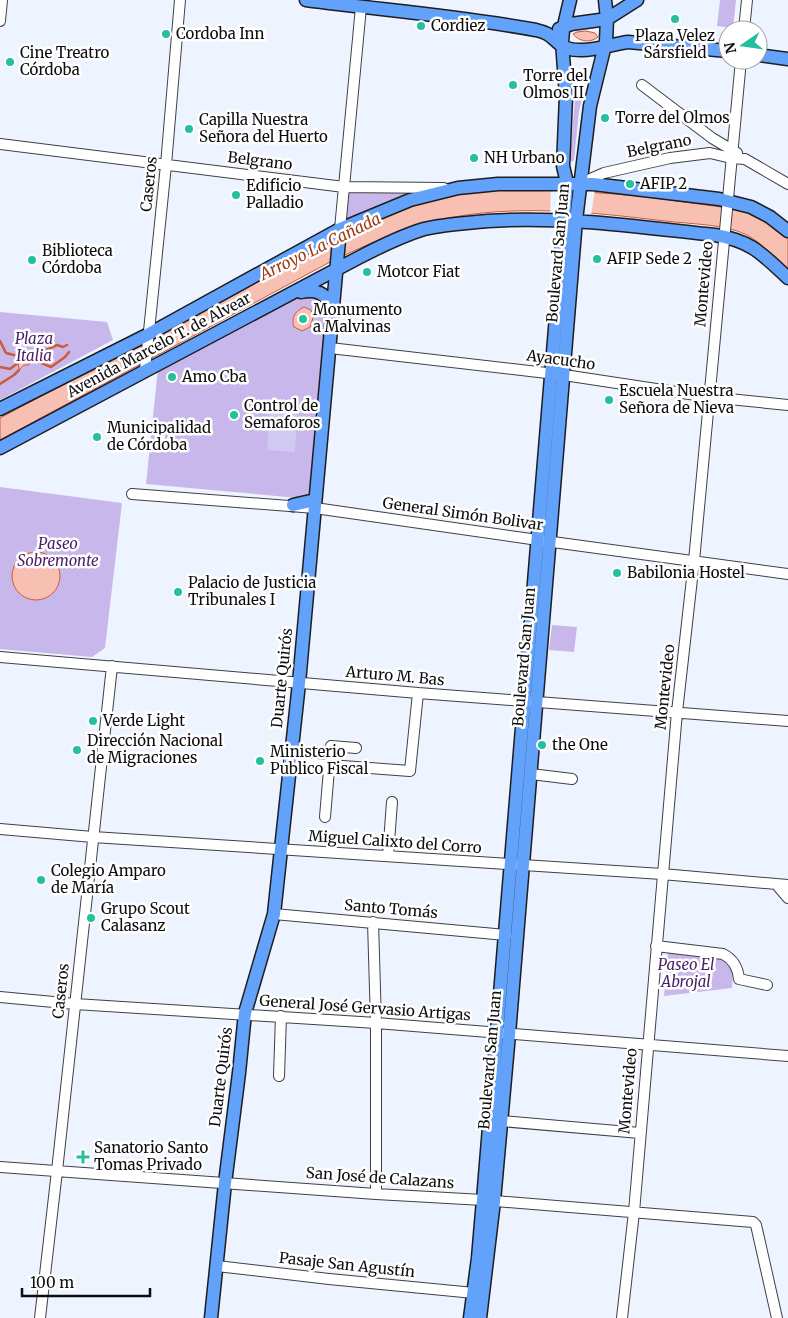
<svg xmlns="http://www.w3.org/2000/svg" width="788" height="1318" viewBox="0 0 788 1318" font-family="Merriweather,serif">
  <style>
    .green { fill: #c7b7ea }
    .pitch { fill: #d0c9f1 }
    .water { fill: #f7c0b2; stroke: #ce5a38 }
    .pier { fill: #eef4ff }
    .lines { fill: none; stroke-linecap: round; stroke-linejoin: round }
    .stream { stroke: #ce5a38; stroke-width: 2.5 }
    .minor-casing { stroke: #404040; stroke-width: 12 }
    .major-casing { stroke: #1e1e1e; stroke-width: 15 }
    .minor { stroke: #fff; stroke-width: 10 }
    .major { stroke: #63a2fa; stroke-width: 12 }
    .poi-dot { fill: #24bf9d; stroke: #fff; stroke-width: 2 }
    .labels { text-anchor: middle; stroke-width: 5; stroke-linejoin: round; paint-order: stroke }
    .poi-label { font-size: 15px; fill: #0d0d0d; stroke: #fff; text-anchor: start }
    .street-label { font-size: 15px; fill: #0d0d0d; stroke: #fff }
    .park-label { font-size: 15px; font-style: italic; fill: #4a1d66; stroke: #fff }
    .water-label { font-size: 16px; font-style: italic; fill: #a03a15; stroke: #fff }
  </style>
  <rect width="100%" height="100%" fill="#eef4ff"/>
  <path class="green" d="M720,0H736L733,28L717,26Z
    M575,97L582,99L579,111L574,160L572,162L570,160Z
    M344,187L458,188L340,229Z
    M306,296L319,297L324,304L326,317L309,499L146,484L158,368L297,298Z
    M0,312L107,322L113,340L0,400Z
    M0,487L122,503L105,648L92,657L0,649Z
    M552,625L577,627L574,652L549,650Z
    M668,952L726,959L733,968L732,988L664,996Z"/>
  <path class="pitch" d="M270,399L298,402L295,452L267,450Z"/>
  <path class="water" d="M586,31L595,33L598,37C591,43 579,42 573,34L577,32Z
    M548,189L640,196L736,209L757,215L780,230L788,238V269C775,258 762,243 747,235C726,224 689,224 665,221C590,212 510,203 435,221C398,230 364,246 330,262L0,440V418L358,227C384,215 410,204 437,197C473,187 512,189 548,189Z
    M304,307L311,310L313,318L310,327L302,331L294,327C291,318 295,311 304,307Z
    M26,351L32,354L40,353L38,357L39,362L34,360L29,361V365H24L19,370L18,363L21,358L14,355H21Z
    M12 576a24 24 0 1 1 48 0a24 24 0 1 1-48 0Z"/>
  <path class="pier" d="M551,186L595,190L591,216L550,214Z"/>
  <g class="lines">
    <path class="stream" d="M0,341L6,353L14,355
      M40,353L57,345L63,347L67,345
      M39,362L51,367L65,357L69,352
      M0,367L10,369L18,363
      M0,384L14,375L19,370"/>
    <g class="minor-casing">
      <path id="minor" d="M0,21L2,0
        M744,30L747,0
        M642,85L712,138L737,153
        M0,144L344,187L444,188
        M581,183L604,173L670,158L710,153L731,158L745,159L788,184
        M340,229L361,7
        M330,348L564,375L709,397L788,405
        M145,370L166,165L180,0
        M132,494L315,508L538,540L788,574
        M0,657L418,693L788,721
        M289,762L410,771L418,693
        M531,774L572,779
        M325,817L331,746L356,748
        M0,829L93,837L662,874L788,885
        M388,856L392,802
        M776,884L788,898
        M274,914L506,935
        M373,922L376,1023V1194
        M656,946L723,954C733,959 738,968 739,979L767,985
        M0,997L75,1004L376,1023L788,1056
        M279,1076L281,1016
        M501,1121L640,1133
        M0,1167L376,1194L483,1200L753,1222L756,1225L777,1318
        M217,1266L329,1279L474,1293
        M40,1318L57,1171L112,666
        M622,1318L634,1212L677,712L694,561L741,60"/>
    </g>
    <g class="major-casing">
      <path id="major" d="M306,0C382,10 460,16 536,30C550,33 551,37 561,45C566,49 574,50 580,50C596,51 612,44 628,42L728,51
        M559,29L571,24L607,19L637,0
        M758,55L788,59
        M301,292C317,289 325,293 333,307
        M0,409L149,334L340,229L410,200L458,188L498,184H593L719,199L751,207L770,217L788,231
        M0,448L358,258C379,247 401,236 424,229C445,224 467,223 488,221C565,216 639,227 715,235C752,241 762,254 788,278
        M293,505L315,500
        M211,1318L225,1183L239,1073L245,1013L274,914L299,683L340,229
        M470,1318L478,1258L483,1200L567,183L563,166L566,96L562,42L563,30L570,0
        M480,1318L494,1201L509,1034L576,220L590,106L606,41L607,19L605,0"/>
    </g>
    <use href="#minor" class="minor"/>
    <use href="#major" class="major"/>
  </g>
  <g class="poi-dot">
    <circle cx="675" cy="19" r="5"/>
    <circle cx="421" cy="26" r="5"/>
    <circle cx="166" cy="34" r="5"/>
    <circle cx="10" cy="62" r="5"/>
    <circle cx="513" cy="85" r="5"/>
    <circle cx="605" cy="118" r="5"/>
    <circle cx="189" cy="129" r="5"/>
    <circle cx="474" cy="158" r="5"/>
    <circle cx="630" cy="184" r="5"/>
    <circle cx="236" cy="195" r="5"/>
    <circle cx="597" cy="259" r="5"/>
    <circle cx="32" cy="260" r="5"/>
    <circle cx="367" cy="272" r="5"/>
    <circle cx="303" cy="319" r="5"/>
    <circle cx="172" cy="377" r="5"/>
    <circle cx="609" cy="400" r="5"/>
    <circle cx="234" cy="415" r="5"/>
    <circle cx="97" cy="437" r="5"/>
    <circle cx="617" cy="573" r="5"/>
    <circle cx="178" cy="592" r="5"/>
    <circle cx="93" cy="721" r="5"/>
    <circle cx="542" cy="745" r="5"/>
    <circle cx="77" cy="750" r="5"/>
    <circle cx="260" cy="761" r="5"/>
    <circle cx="41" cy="880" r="5"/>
    <circle cx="91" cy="918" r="5"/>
    <path d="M80.5 1149.5h5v5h5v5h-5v5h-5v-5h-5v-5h5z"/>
  </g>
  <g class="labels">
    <g class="poi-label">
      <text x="431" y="31">Cordiez</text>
      <text x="176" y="39">Cordoba Inn</text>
      <text x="675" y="41" text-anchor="middle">Plaza Velez<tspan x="675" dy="17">Sársfield</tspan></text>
      <text x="20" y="58">Cine Treatro<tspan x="20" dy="17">Córdoba</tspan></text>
      <text x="523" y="81">Torre del<tspan x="523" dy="17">Olmos II</tspan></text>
      <text x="615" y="123">Torre del Olmos</text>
      <text x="199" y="125">Capilla Nuestra<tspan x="199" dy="17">Señora del Huerto</tspan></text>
      <text x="484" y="163">NH Urbano</text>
      <text x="640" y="189">AFIP 2</text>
      <text x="246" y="191">Edificio<tspan x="246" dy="17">Palladio</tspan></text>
      <text x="42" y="256">Biblioteca<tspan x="42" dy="17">Córdoba</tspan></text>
      <text x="607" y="264">AFIP Sede 2</text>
      <text x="377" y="277">Motcor Fiat</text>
      <text x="313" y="315">Monumento<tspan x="313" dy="17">a Malvinas</tspan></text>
      <text x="182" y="382">Amo Cba</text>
      <text x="619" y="396">Escuela Nuestra<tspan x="619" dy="17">Señora de Nieva</tspan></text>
      <text x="244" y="411">Control de<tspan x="244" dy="17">Semaforos</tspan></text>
      <text x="107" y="433">Municipalidad<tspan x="107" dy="17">de Córdoba</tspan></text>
      <text x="627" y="578">Babilonia Hostel</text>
      <text x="188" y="588">Palacio de Justicia<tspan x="188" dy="17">Tribunales I</tspan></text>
      <text x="103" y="726">Verde Light</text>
      <text x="87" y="746">Dirección Nacional<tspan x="87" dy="17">de Migraciones</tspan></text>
      <text x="552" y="750">the One</text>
      <text x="270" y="757">Ministerio<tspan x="270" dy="17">Publico Fiscal</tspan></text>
      <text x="51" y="876">Colegio Amparo<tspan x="51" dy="17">de María</tspan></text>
      <text x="101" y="914">Grupo Scout<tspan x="101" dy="17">Calasanz</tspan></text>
      <text x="94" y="1153">Sanatorio Santo<tspan x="94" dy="17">Tomas Privado</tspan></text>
    </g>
    <g class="street-label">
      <text transform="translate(659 146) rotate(-11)" y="5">Belgrano</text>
      <text transform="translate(260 161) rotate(7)" y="5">Belgrano</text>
      <text transform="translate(149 184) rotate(-84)" y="5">Caseros</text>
      <text transform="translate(558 253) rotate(-85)" y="5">Boulevard San Juan</text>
      <text transform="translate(704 284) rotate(-85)" y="5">Montevideo</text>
      <text transform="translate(159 345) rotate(-28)" y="5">Avenida Marcelo T. de Alvear</text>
      <text transform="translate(561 360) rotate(8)" y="5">Ayacucho</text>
      <text transform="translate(463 514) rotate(8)" y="5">General Simón Bolivar</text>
      <text transform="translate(524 657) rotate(-85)" y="5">Boulevard San Juan</text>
      <text transform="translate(395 676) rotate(5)" y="5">Arturo M. Bas</text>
      <text transform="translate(282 678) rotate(-84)" y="5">Duarte Quirós</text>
      <text transform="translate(665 687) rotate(-84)" y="5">Montevideo</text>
      <text transform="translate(395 842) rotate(4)" y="5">Miguel Calixto del Corro</text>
      <text transform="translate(391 909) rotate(5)" y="5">Santo Tomás</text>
      <text transform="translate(61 991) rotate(-84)" y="5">Caseros</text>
      <text transform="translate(365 1008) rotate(4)" y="5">General José Gervasio Artigas</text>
      <text transform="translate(490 1060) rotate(-85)" y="5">Boulevard San Juan</text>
      <text transform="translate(221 1077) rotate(-83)" y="5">Duarte Quirós</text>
      <text transform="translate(628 1091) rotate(-85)" y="5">Montevideo</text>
      <text transform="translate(380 1178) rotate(4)" y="5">San José de Calazans</text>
      <text transform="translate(347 1265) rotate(6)" y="5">Pasaje San Agustín</text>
    </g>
    <g class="park-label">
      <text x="34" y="344">Plaza<tspan x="34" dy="17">Italia</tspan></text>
      <text x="58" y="549">Paseo<tspan x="58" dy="17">Sobremonte</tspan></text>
      <text x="686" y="970">Paseo El<tspan x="686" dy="17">Abrojal</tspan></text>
    </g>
    <g class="water-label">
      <text transform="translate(320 246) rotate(-26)" y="6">Arroyo La Cañada</text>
    </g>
  </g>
  <g transform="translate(743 45) rotate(257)"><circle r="24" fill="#ffffff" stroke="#9e9e9e"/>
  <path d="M0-4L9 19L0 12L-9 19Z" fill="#24bf9d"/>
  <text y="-8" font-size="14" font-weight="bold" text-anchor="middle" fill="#0d0d0d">N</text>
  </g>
  <path d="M22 1288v8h128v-8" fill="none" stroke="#0d0d0d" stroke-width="2.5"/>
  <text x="30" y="1288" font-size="15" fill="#0d0d0d" stroke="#ffffff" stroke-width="4" paint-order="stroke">100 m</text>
</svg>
